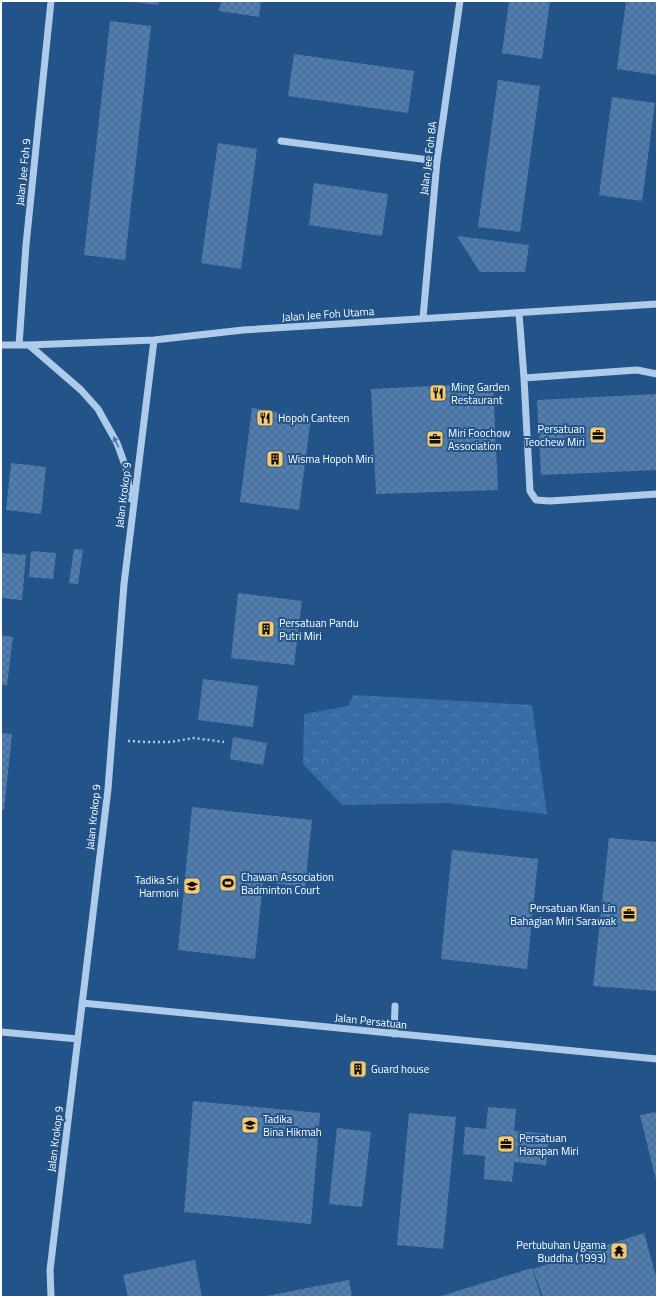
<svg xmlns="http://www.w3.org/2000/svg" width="658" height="1298" viewBox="0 0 658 1298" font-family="'Titillium Web',sans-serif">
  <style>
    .forest { fill: url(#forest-crowns) }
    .building { fill: url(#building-cross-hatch) }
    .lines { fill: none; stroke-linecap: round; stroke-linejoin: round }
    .path { stroke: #aecbea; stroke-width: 2.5; stroke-dasharray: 2 3; stroke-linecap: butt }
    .minor { stroke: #aecbea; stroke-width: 7 }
    .oneway { fill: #4c77a6 }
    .labels { text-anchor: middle; stroke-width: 4; stroke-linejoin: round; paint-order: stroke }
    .street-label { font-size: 11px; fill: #fff; stroke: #225389 }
    .poi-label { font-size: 11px; fill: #fff; stroke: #225389; text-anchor: start }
  </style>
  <defs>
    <pattern id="forest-crowns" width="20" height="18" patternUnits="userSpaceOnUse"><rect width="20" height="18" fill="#366da6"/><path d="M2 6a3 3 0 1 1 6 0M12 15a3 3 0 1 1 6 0" fill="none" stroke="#5483b3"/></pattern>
    <pattern id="building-cross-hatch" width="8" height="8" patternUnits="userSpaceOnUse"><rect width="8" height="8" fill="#4f7fb2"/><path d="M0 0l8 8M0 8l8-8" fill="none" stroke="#4e6884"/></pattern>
  </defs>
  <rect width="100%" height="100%" fill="#225389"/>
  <path class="forest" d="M354,695L532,705L547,814L448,803L342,805L303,764L304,714L348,706Z"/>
  <path class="building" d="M135,1H159L158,5L135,2Z
    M221,1H261L259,17L219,11Z
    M509,1H550L542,59L502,53Z
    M626,1H657V75L617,69Z
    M110,21L151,26L125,260L84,255Z
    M294,54L414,71L408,113L288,96Z
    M498,80L540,86L520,232L478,227Z
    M612,97L655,103L642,201L599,195Z
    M218,143L257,149L241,269L201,263Z
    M314,183L388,194L382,236L309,225Z
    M457,236L529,245L525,272H480Z
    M493,383L498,490L376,494L371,389Z
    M657,394V470L541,475L537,400Z
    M252,408L311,417L299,510L240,502Z
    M11,463L46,467L41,514L6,510Z
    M74,549L83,550L78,584L69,583Z
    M31,551L56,553L53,579L29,577Z
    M1,553L26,555L22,600L1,598Z
    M238,593L302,601L294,665L231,658Z
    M1,635L13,637L7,685H1Z
    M203,679L258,686L253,727L198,720Z
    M1,733L12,734L4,810L1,809Z
    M233,737L267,743L263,765L230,759Z
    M192,807L312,820L305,887L263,882L255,959L178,950Z
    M609,838L657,842V991L593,986Z
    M452,850L538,859L527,969L441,959Z
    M352,1060L367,1063L364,1078L349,1075Z
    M193,1101L320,1113L311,1224L184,1212Z
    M488,1107L516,1109L514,1131L549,1134L546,1165L514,1162L512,1182L484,1179L485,1156L463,1154L465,1127L486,1129Z
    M657,1112V1180H656L640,1115Z
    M409,1113L456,1117L443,1249L397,1245Z
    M337,1128L371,1132L362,1207L329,1204Z
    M644,1233L657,1280V1297H543L533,1269Z
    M195,1260L202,1297H128L123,1275Z
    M532,1268L541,1297H438Z
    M349,1280L352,1297H266V1296Z"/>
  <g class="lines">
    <path class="path" d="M128,741L147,742H170L194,738L224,742"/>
    <path class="minor" d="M281,141L437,161
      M519,313L524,378
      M423,318L437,161L460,1
      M1,345H29L154,340L243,330L657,304
      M19,345L26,245L51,1
      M29,345L81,390L98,409L117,443L126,468L131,499
      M657,374L637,370L524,378L530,491L536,500L550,501L657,494
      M82,1003L657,1059
      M1,1032L78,1039
      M394,1034L395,1006
      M51,1297L50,1270L108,789L124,584L154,340"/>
  </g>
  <defs><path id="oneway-solid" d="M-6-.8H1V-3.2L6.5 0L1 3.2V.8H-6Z"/></defs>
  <use class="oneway" href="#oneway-solid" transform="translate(116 442) rotate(-115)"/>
  <defs>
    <g id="restaurant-square" transform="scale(0.9)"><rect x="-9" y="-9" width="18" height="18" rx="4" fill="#f6ca70" stroke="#225389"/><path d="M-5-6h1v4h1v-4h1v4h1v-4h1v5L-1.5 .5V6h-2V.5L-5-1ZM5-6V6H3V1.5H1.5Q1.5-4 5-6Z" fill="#111"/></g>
    <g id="office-square" transform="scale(0.9)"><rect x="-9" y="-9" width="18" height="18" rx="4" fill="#f6ca70" stroke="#225389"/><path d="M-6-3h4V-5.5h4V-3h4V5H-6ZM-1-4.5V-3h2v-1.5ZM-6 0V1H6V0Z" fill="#111"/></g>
    <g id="building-square" transform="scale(0.9)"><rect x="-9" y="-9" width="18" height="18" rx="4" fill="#f6ca70" stroke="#225389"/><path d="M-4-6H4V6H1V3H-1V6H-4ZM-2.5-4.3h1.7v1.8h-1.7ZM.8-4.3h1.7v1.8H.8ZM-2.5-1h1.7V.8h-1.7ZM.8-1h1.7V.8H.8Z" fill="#111"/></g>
    <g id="stadium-square" transform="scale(0.9)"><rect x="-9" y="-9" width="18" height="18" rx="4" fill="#f6ca70" stroke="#225389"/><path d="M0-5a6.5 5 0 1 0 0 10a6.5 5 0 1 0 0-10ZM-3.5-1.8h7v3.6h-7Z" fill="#111"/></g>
    <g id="school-square" transform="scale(0.9)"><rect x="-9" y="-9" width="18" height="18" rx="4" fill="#f6ca70" stroke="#225389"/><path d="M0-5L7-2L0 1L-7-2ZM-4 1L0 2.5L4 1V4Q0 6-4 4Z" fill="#111"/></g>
    <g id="temple-square" transform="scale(0.9)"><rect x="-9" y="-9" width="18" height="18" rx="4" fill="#f6ca70" stroke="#225389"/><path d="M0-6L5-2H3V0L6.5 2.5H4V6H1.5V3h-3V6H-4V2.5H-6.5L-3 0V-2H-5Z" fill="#111"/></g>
  </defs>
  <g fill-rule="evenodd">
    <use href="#restaurant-square" x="438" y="393"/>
    <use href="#restaurant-square" x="265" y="418"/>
    <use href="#office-square" x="598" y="435"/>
    <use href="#office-square" x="435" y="439"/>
    <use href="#building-square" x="275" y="459"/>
    <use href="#building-square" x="266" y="629"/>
    <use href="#stadium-square" x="228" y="883"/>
    <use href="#school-square" x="192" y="886"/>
    <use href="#office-square" x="629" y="914"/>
    <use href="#building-square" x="358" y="1069"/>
    <use href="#school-square" x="250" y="1125"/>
    <use href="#office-square" x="506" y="1144"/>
    <use href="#temple-square" x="619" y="1251"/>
  </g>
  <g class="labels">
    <g class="street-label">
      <text transform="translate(428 158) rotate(-83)" y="4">Jalan Jee Foh 8A</text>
      <text transform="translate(23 172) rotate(-84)" y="4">Jalan Jee Foh 9</text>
      <text transform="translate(328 314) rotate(-4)" y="4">Jalan Jee Foh Utama</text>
      <text transform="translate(123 495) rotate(-83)" y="4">Jalan Krokop 9</text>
      <text transform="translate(93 817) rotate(-84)" y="4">Jalan Krokop 9</text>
      <text transform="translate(371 1021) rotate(6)" y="4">Jalan Persatuan</text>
      <text transform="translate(55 1139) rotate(-83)" y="4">Jalan Krokop 9</text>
    </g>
    <g class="poi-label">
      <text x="451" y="391">Ming Garden<tspan x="451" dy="13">Restaurant</tspan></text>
      <text x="278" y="422">Hopoh Canteen</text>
      <text x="585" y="433" text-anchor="end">Persatuan<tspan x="585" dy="13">Teochew Miri</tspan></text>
      <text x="448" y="437">Miri Foochow<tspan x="448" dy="13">Association</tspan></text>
      <text x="288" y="463">Wisma Hopoh Miri</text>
      <text x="279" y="627">Persatuan Pandu<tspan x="279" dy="13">Putri Miri</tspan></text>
      <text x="241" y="881">Chawan Association<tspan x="241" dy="13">Badminton Court</tspan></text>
      <text x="179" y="884" text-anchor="end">Tadika Sri<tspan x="179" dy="13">Harmoni</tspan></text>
      <text x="616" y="912" text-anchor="end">Persatuan Klan Lin<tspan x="616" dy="13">Bahagian Miri Sarawak</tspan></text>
      <text x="371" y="1073">Guard house</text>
      <text x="263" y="1123">Tadika<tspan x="263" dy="13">Bina Hikmah</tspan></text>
      <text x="519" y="1142">Persatuan<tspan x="519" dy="13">Harapan Miri</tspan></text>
      <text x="606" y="1249" text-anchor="end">Pertubuhan Ugama<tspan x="606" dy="13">Buddha (1993)</tspan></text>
    </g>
  </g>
  <rect width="658" height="1298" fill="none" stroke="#ffffff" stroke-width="4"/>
</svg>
